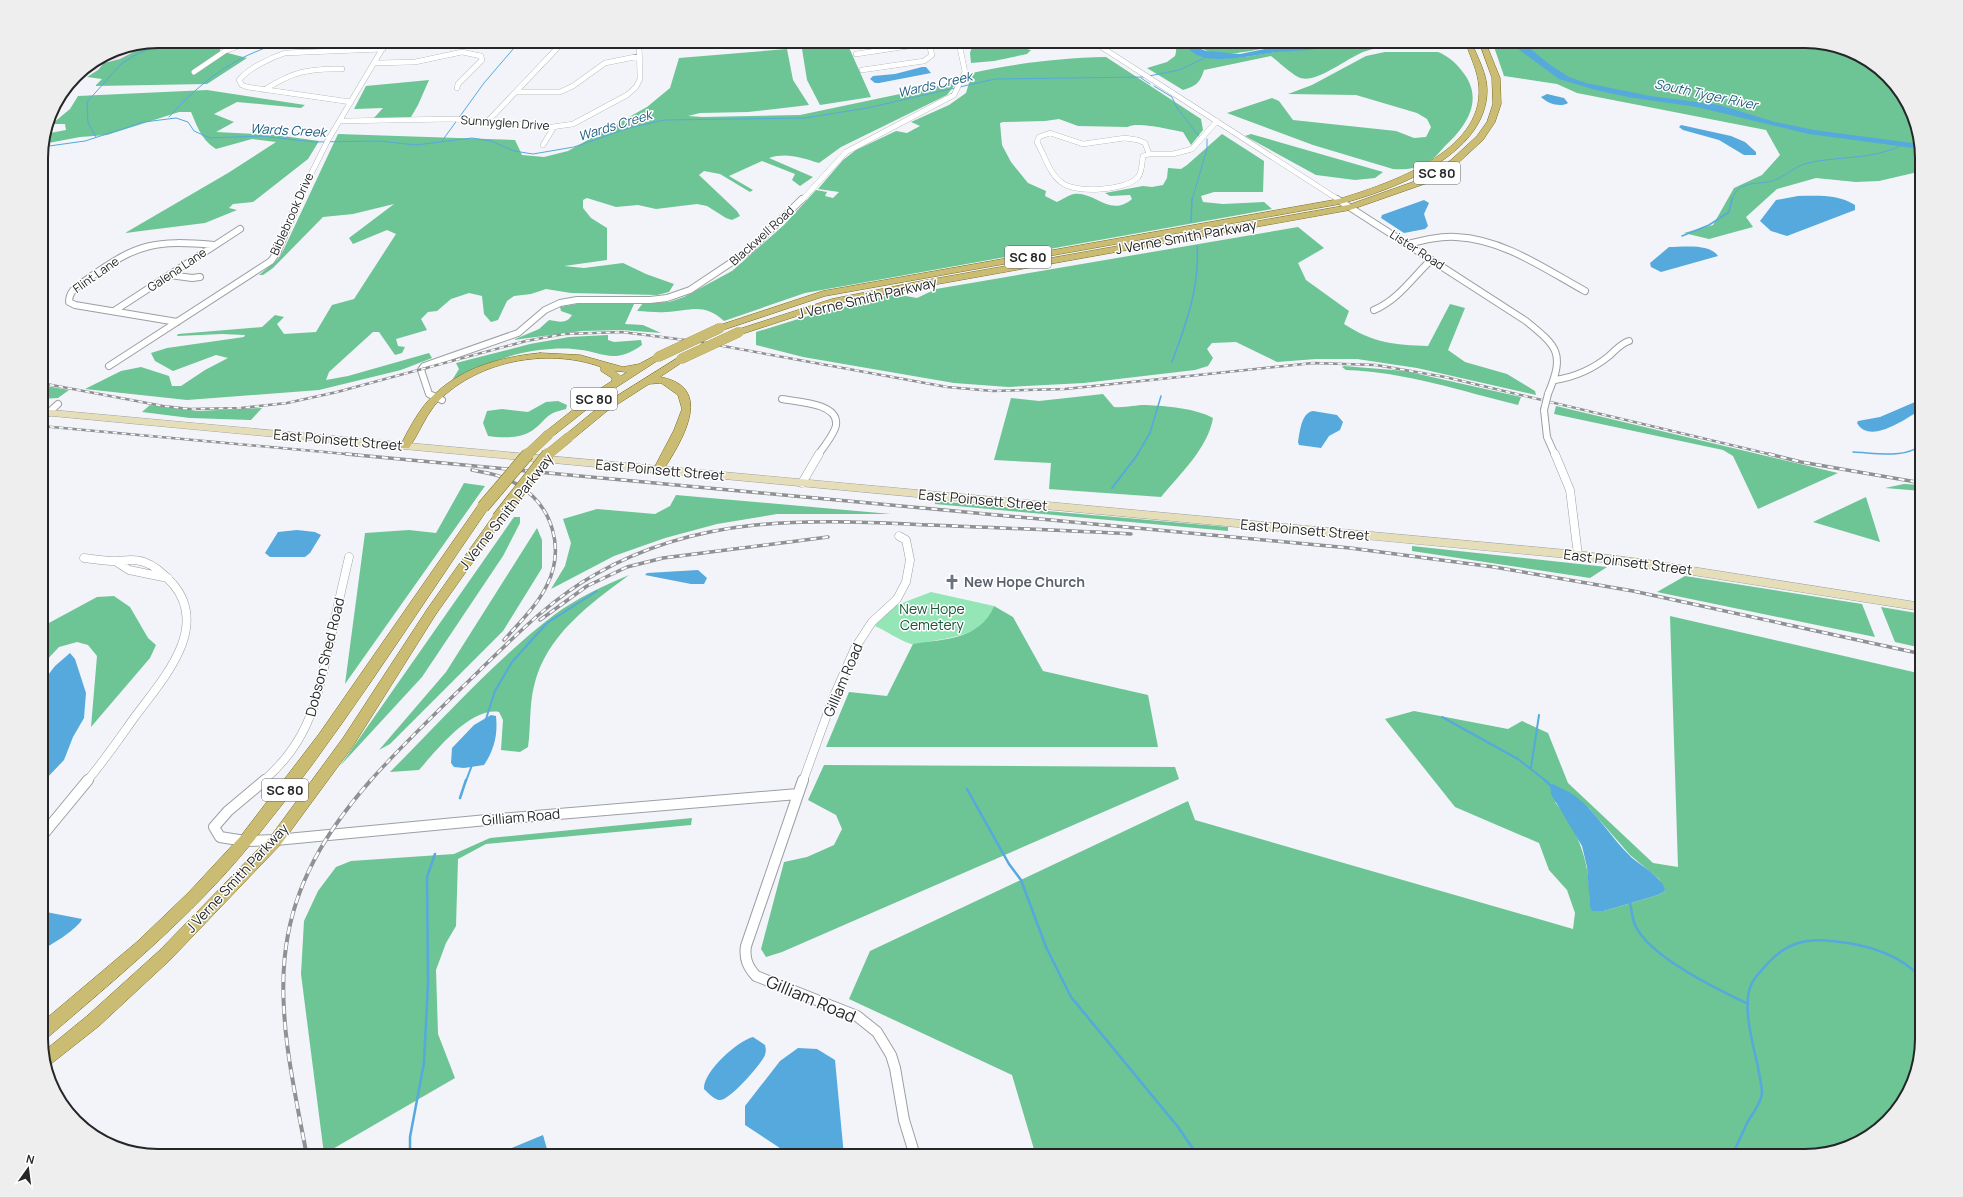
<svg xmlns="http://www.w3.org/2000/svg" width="1963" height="1197" viewBox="0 0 1963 1197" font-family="Manrope,sans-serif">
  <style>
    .commercial { fill: #f5e4f6 }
    .green { fill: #94e6b7 }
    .forest { fill: #6dc494; fill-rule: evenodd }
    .water { fill: #55a9dd }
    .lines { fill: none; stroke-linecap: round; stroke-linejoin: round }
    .stream-far3 { stroke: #55a9dd; stroke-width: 1 }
    .stream-far2 { stroke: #55a9dd; stroke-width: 1.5 }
    .stream-far1 { stroke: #55a9dd; stroke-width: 2 }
    .stream { stroke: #55a9dd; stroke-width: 2.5 }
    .minor-far3-casing { stroke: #9c9fa3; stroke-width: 5.5 }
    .minor-far2-casing { stroke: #9c9fa3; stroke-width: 8 }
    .minor-far1-casing { stroke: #9c9fa3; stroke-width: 9 }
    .minor-casing { stroke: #9c9fa3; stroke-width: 12 }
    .secondary-casing { stroke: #9c9fa3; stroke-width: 1 }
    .primary-casing { stroke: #7b6b1b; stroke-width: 1 }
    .minor-far3 { stroke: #fff; stroke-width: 5 }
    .minor-far2 { stroke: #fff; stroke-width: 6 }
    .minor-far1 { stroke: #fff; stroke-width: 8 }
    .minor { stroke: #fff; stroke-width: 10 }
    .secondary { fill: #e5deb9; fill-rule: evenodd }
    .primary { fill: #cbbc73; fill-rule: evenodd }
    .rail-far2-casing { stroke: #8e9093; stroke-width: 2.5 }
    .rail-far1-casing { stroke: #8e9093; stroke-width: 3.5 }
    .rail-casing { stroke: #8e9093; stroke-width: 4 }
    .rail-far2 { stroke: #fff; stroke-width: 1.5; stroke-dasharray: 4.5; stroke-linecap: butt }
    .rail-far1 { stroke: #fff; stroke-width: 2; stroke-dasharray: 6; stroke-linecap: butt }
    .rail { stroke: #fff; stroke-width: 2.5; stroke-dasharray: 8; stroke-linecap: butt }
    .minor-bridge-casing { stroke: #9c9fa3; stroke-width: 8; stroke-linecap: butt }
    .primary-bridge-far1-casing { stroke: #7b6b1b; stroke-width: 10; stroke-linecap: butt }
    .primary-bridge-casing { stroke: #7b6b1b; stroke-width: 13; stroke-linecap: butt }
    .minor-bridge { stroke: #fff; stroke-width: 6 }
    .primary-bridge-far1 { stroke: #cbbc73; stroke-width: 10 }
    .primary-bridge { stroke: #cbbc73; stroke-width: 12 }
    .labels { text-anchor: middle; stroke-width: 3; stroke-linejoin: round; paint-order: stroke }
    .far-street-label { font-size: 12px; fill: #252627; stroke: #fff }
    .far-water-label { font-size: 13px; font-style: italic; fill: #1e5c7f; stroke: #fff }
    .shield { fill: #fff; stroke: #666768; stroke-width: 1 }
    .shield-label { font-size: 13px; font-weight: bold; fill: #252627 }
    .street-label { font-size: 14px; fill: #252627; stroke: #fff }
    .worship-label { font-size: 14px; font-weight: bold; fill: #5b616d; stroke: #fff; text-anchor: start }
    .park-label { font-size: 14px; fill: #165838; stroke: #fff }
    .near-street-label { font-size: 17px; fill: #252627; stroke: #fff }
    .rim { fill: none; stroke: #252627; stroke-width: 2 }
  </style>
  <rect width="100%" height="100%" fill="#f2f4f9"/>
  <path class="commercial" d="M160,41L143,47L120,59L104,63L96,71L84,70L114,50Z"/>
  <path class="green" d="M931,592L994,606C983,634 960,636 933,641C927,642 917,645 911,644C899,640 886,631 875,626L889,608Z"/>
  <path class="forest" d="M160,41H221L220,51L247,58L207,84L95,86L102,79L87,77L98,70L104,63L120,59L143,47Z
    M701,41H765L766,43L700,49L698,44Z
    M981,41H1024L1014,46L1031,50L1027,54L994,61L971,63L970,53L973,44Z
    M1170,41H1185C1193,70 1255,55 1276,52C1298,49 1317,51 1338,41H1448L1446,48C1421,48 1389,44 1366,51C1349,56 1315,86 1298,77C1289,72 1280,63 1271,56L1204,70C1200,83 1196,86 1183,90L1147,68L1167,62L1175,56C1177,49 1177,45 1170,41Z
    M1195,41H1323C1310,46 1294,44 1280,46C1258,48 1209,65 1195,41Z
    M1492,41H1805L1864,57L1906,99L1922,151V171L1879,181L1856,182L1816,178L1777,189L1746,217L1753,227L1709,239L1684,233L1713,225L1734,188L1762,175L1780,155L1766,130L1577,93L1557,84L1504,76Z
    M847,43L871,97L820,105L807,80L802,49Z
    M787,49L793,80L809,105L748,112L700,113L688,116L702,117L800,115L957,82L947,95L841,147L819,163C802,158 787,152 769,158L813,177L800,186L792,180L795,174L762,161L729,176L753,190L750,192L720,174L704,171L699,175L737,211L740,216L732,220L726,218L707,206L697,204L656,209L638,205L616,207L587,198L583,200V208L591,218L607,228V260L564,266L584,268L623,263L646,274L674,284L669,292L657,295L571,293L546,289L531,294L514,296L507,301L498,320L491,322L484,314L482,296L469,293L451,299L437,311L428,312L421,319L427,330L396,339L398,346L405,347L402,353L395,355L379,332H373L329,372L326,380L348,376L429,353L432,358L401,370L319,390L187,400L85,389L121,371L141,367L169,376L172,386H181L205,370L228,358L216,355L173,371L155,361L151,353L167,348L244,337L245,335L222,334L177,336L178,334L262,327L275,315L284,317L277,324L284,334L316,332L332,305L354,299L396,234L387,230L353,244L349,238L394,204L353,214L323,217L273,268L263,275H259L278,259L283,251L338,134L515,140L522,155L544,157L568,151L647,107L670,88L679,58Z
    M1385,52H1438C1448,56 1455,62 1462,71C1485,99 1467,126 1444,147C1439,153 1433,160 1426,163C1416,169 1404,170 1393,169L1313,145L1227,113L1272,98L1279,101L1293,120L1396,131L1414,138L1426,137L1431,127L1427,119L1417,113L1356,95L1288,94L1312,85L1366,56Z
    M1106,57L1201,119L1203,130L1191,145L1183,132C1172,130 1136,121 1128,127L1078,126L1059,119L1045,121L1003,122L1000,123L1002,145L1011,162L1028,183L1046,191L1045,196L1057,202C1062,200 1068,195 1074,194C1095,191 1110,218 1132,199L1130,195L1110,196L1105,193L1143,186L1152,187L1163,185L1167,178L1168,168L1181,169L1187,165L1222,134L1264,161L1263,192H1214L1201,196L1203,202L1223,204L1264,202L1272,209L805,293L724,321C703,302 691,311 666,312C656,313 647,311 637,311L643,303L669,302L684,297L732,271L784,225L816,190L827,192L825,196L833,198L839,192L818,189L843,160L856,150L896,131L907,133L920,126L911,122L949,105L966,93L972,73C1018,63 1059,58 1106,57Z
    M429,80L418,105L411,117L373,119L383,108L354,109L366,86Z
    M207,90L305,105L301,108L237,102L214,114L234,122L216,132L276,135L319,141L308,159L253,202L233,204L229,208L237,210L205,223L125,233L228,173L276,142L252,139L216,149C201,139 198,128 191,112H179L107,135L80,137L43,144L45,134L66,130L65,124H52L70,109L78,96Z
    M1251,134L1383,172L1375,178L1355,180L1316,175L1245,136Z
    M1298,227L1324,248L1298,263L1306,280L1349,311L1344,324C1373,343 1394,345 1428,346L1450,304L1465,308L1448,350L1465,362L1507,374L1535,391L1536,395L1417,368L1357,359H1316L1277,362L1236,342L1212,343L1207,349L1213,358L1208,366L1195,370L1084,383L1008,387L954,383L803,357L756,345V332L808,316L894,294L917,298L936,289Z
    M582,303L634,304L625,324L643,325L661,333L622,330L582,331L513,340L539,329L549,320C558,321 566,325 572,315L561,311L560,307Z
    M608,335V340L614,342L641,340L642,345C612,366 604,351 573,349C562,348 550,349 539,350C507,354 479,367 451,382L459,369L456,363L530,344L569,337Z
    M1344,366L1405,371L1521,397L1518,405C1461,391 1405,372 1346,370L1342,367Z
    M41,385L69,390L58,398L41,399Z
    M1103,394L1114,407C1126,408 1134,405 1146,405C1166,406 1195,408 1213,418C1208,448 1180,474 1161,497L1049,489L1051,463L994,460L1011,398L1039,401Z
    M558,401L567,405L566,409C544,414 548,419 533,430C520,439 502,438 488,436L483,423L487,411L502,409L528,412L546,402Z
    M150,405L197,411L262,408L251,420L190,418L142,412Z
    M1556,406L1838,473L1758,509L1733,456L1723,450L1554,414Z
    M464,483L485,486L345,684L365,533L409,530L436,533Z
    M1904,484L1922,485V491L1885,488Z
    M676,495L891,514H777L717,524L665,538L614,556L551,589L565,566L571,543L563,519L597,509L655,514L670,506Z
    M1866,497L1880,542L1813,522Z
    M935,501L1228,527V531L935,504Z
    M514,517H520V523L503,556L422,677L340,766Z
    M537,528L542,540V568L503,631L390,744L379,750L446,672Z
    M1412,546L1607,567L1590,578L1412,551Z
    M629,575C589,605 546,635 534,686C529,706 531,727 528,747L520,752L501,750L503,720L499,712C470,707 436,751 419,770L390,772C443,719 494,661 554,615C577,598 603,586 629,575Z
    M1685,576L1862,604L1875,637L1657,592Z
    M114,596L130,607L148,638L156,645L150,658L91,727L97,656L88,645L77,642L59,647L41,666V630L47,624L97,597Z
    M994,606L1013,617L1043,671L1148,695L1158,747H826L849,692L887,696L913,644C944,639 980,640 994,606Z
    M1881,607L1922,614V648L1895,642Z
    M1670,616L1922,674V1039L1906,1098L1863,1140L1805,1156H1036L1012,1075L849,999L870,951L1188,801L1195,820L1573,929L1575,913L1567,890L1549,870L1539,843L1455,807L1385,719L1414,711L1508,729L1522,721L1548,733L1568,783L1653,863L1678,867ZM1555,802L1589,808L1630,855L1659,879L1665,891L1658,895L1604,911L1590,906C1590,864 1581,835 1555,802Z
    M824,765L1175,767L1179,779L782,952L766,957L761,949L784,862L807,857L834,845L842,829L836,815L808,800Z
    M692,818L691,825L486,844L458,859L456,926L446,943L436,970L438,1034L455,1078L324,1154L301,974L304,921L318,891L336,867L351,861L454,854L490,838Z"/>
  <path class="water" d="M1185,41H1195L1199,48L1206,51L1240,54L1274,47L1338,41C1319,52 1300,50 1278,52C1256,54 1193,72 1185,41Z
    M1479,41H1506L1528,47L1549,64L1569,77L1586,83L1650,96L1719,105L1775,122L1814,130L1919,144L1921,149L1809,134L1697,107L1628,97L1596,90L1559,79L1517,48L1500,43Z
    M922,67H926L931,73L879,83H875L870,79L873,76L895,74Z
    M1547,94L1564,98L1568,103C1560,108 1547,103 1541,97Z
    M1681,125L1731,136L1745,142L1756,152V155H1744L1719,140L1683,130L1679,127Z
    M1798,196C1818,196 1837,194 1855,205V210L1787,236L1771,231L1760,221L1776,200Z
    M1424,200L1429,203L1424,214L1428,226L1425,229L1404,233L1381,218L1382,215Z
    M1669,247C1682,247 1710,243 1718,256L1661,272L1651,267L1650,263Z
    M1922,399V409C1908,417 1870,446 1857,423L1858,421L1880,417Z
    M1313,411L1337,415L1343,422L1340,430L1329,436L1321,448L1299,445L1298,442C1300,432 1301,413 1313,411Z
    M297,530L315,532L321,535L310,553L305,557H270L265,553L278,532Z
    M698,570L707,578L704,584H691L645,575L647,573Z
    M70,653L75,659L86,693L84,718L73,737L64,760L44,781L41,787V684L55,666Z
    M491,715L496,716C498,735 494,750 484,765L464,768L454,767L451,763L452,748L474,725Z
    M1553,784C1560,788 1568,791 1575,796C1597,812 1611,838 1631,857C1641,866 1664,878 1665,891L1658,895L1604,911H1592L1590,906L1587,867L1582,846L1551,794L1550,785Z
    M41,911L82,919C79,928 50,946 41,950Z
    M753,1037L765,1045C766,1049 766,1051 765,1055C762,1063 729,1102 719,1100C714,1099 708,1093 704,1089C703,1072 737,1041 753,1037Z
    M798,1048L817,1049L835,1060L844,1156H792L745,1125V1106L780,1061Z
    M543,1135L549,1156H492Z"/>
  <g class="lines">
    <path class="stream-far3" d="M1149,76L1179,70L1207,57
      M1141,78L1150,84
      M1154,86L1172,97L1177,108L1199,136
      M169,117C190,93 216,71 244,57C256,51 269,47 281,41
      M96,137L88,123L87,102L121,64L137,54L169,41
      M442,141L484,83L520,41
      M42,147L85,141L144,122L176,118L188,122L194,131L210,138L260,136L314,142L380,141L416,145L472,138L491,141L514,151L533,154L574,147L629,128L664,120L805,118L867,108L995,79L1145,77
      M1192,200L1207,149V139
      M1732,200C1737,180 1757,185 1772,181C1785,177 1794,166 1808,163C1839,156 1870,160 1900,146"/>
    <path class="stream-far2" d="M1191,222L1192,199
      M1682,236L1709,225L1729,212L1732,199
      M1172,362C1186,324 1200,287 1197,246
      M1853,452C1876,453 1903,459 1922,445
      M1137,455L1150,433L1161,396"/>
    <path class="stream-far1" d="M1112,488L1138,454
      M1442,717L1518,759L1546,781
      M486,719L495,691L512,662L547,623L597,591
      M1531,768L1539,715
      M466,781L472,765"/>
    <path class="stream" d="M1545,780L1550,785
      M967,789L1009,864L1021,880L1046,947L1071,997L1178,1127L1198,1156
      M460,798L466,780
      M1630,903C1632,911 1632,920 1636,927C1652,958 1717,989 1748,1004
      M410,1156V1137L424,1063L428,983L427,877L435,854
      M1732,1156C1737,1145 1742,1134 1747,1123C1752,1114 1761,1104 1762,1093C1762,1085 1759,1075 1758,1067C1753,1044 1741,1004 1752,983C1756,975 1763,969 1769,962C1787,943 1806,938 1832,941C1866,944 1898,953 1922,978"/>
    <g class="minor-far3-casing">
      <path id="minor-far3" d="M1092,41L1339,200
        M856,54L929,43
        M376,63L415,62L462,52L481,56L482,60L458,84L457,88
        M862,70L924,61L932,55L928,41
        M194,72L225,51L253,41
        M264,90C292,72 309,68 342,69
        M516,92H560L573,86L605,63L640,56
        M351,102L247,87L242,85L239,80C249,68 270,58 285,53L383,49
        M50,113L63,97L68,86
        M340,121L453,119L552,127L573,124L627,95L636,87L640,79L639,41
        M488,121L564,41
        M1050,133L1083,144L1125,138L1138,140L1145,143L1149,154L1143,156C1142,162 1142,173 1138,177C1126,191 1074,194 1061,182C1049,173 1044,154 1037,142L1039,137Z
        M543,145L554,127
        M1149,154H1173L1192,149L1217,121
        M298,200L328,140L387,41
        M802,200L846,152L954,95L965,72L960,48L966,41"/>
    </g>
    <g class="minor-far2-casing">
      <path id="minor-far2" d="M1337,199L1526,321C1558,347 1565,353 1548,394
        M1408,244C1424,240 1440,236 1456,237C1503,239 1545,269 1585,291
        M170,275L192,278L200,277
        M1374,310C1399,299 1412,278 1431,260
        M114,311L240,229
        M177,322L75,305L69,302C69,289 80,285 89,278C138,243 155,240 214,245
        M109,366L271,261L278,251L299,199
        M1555,380C1575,377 1593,369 1609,356C1616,350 1620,344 1629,341
        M782,399C797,402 839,403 836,425C835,433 823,448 818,455
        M442,400L429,394L421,370L424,366L518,333L545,310L560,303L577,300H650L667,298L690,290L750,250L802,199
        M1544,410L1547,437L1555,455
        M48,413L58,404"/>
    </g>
    <g class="minor-far1-casing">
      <path id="minor-far1" d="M1555,454L1570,490L1578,555
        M802,483L819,454
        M84,558C94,559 104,561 114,561C125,561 133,558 144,562C156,566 165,575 173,584C211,629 161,681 134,718C119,739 104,761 87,781
        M115,561L129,570L168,578
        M263,781C309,742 316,702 329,647C335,617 342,587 349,557
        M803,781L833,698L855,648L872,622L897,599L906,582L910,560L906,540L899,536"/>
    </g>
    <g class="minor-casing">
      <path id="minor" d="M265,780L228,811L214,827L220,837L245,841L276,840L487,820L798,794
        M803,780L746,946C744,959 748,967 756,976L857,1016L877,1032L891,1055L895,1068L904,1120L915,1156
        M41,837L88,780"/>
    </g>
    <g class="secondary-casing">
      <path id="secondary" d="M41,409L1578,551L1648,560L1922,603V611L1648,568L1578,559L41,415Z"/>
    </g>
    <g class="primary-casing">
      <path id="primary" d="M1465,41H1471C1477,57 1487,73 1487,90C1487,156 1392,190 1340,204L825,296L720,331L715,328L717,326L823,291L1339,199C1388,184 1484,152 1479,87C1478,71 1470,56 1465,41Z
        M1479,41H1485L1500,78L1501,104L1495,122L1483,140L1457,164L1430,182L1350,210L916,288L834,304L739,335L734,332L736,330L832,299L916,282L1348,205L1424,178L1451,160L1477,136L1487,122L1493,104L1492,78Z
        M540,353L580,355L623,367L639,364L658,354L663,357L606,394L553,436H545L544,434L545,432L598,390L612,381V378L601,371V367C547,347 473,361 434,406C424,419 418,435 409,448H401L400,446C408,431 416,415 427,402C456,369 499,357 540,353ZM615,371L627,372L621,376Z
        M681,356L686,359L684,361L660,377C717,387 680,444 662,472H654L653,470L674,430L682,409L678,395L661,383L649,384L607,411L573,439H565L564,437L565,435L599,407Z
        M483,503L489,507L487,510C410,622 337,739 250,845C191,917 118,977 47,1038L41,1040V1023L138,941L189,892L240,837L319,734L479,504Z
        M498,514L502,515L504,518L502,521L436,614L353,746L281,844L170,960L99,1026L47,1067L43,1052L87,1016L160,950L271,836L343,738L428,608L494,515Z"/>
    </g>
    <use href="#minor-far3" class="minor-far3"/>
    <use href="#minor-far2" class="minor-far2"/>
    <use href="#minor-far1" class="minor-far1"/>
    <use href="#minor" class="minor"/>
    <use href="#secondary" class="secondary"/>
    <use href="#primary" class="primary"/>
    <g class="rail-far2-casing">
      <path id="rail-far2" d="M41,383L163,406L190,409L241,408L287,403L337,392L526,341L564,334L622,332L701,342L947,387L993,391L1065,389L1313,363L1376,365L1445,377L1773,455
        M41,426L357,455"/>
    </g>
    <g class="rail-far1-casing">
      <path id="rail-far1" d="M346,454L1350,548L1494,567L1633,591L1922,654
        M1769,454L1801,462L1922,483
        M472,470C488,473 505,476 518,485C553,506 565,549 547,585C537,606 519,623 504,640
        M540,620L587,586L627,567L663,558L828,537
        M370,781C404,743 441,708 478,672C515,636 551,599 596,574C704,513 811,520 930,525C997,528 1064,530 1131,534"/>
    </g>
    <g class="rail-casing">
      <path id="rail" d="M307,1156C276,1001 257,909 371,780"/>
    </g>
    <use href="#rail-far2" class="rail-far2"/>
    <use href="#rail-far1" class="rail-far1"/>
    <use href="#rail" class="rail"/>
    <g class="minor-bridge-casing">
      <path id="minor-bridge" d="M1544,410L1548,394"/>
    </g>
    <g class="primary-bridge-far1-casing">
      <path id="primary-bridge-far1" d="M658,357L720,328
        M681,359L739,332
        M527,455L549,434
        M547,455L569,437"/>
    </g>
    <g class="primary-bridge-casing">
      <path id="primary-bridge" d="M483,507L528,454
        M498,518L548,454"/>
    </g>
    <use href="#minor-bridge" class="minor-bridge"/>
    <use href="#primary-bridge-far1" class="primary-bridge-far1"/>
    <use href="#primary-bridge" class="primary-bridge"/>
  </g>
  <defs>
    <g id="church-bare" transform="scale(1.2)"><path d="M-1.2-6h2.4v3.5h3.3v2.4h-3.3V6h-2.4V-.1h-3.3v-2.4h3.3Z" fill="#6b7280" stroke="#fff" stroke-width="2.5" paint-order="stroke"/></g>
  </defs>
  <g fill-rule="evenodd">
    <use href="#church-bare" x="952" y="582"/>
  </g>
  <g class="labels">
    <g class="far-street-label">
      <text transform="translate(505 123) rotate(4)" y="4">Sunnyglen Drive</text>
      <text transform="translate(292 214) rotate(-66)" y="4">Biblebrook Drive</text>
      <text transform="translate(762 236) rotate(-42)" y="4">Blackwell Road</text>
      <text transform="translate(1417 250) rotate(33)" y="4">Lister Road</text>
      <text transform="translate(177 270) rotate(-34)" y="4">Galena Lane</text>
      <text transform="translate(96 275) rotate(-35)" y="4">Flint Lane</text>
    </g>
    <g class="far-water-label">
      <text transform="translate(935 84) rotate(-13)" y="5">Wards Creek</text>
      <text transform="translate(1706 94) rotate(12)" y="5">South Tyger River</text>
      <text transform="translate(615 125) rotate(-17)" y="5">Wards Creek</text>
      <text transform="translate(288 130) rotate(3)" y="5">Wards Creek</text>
    </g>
    <g class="shield">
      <rect x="1414" y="162" width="46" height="22" rx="3"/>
      <rect x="1005" y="246" width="46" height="22" rx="3"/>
      <rect x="571" y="388" width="46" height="22" rx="3"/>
      <rect x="262" y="779" width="46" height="22" rx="3"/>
    </g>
    <g class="shield-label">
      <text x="1437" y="178">SC 80</text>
      <text x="1028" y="262">SC 80</text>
      <text x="594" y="404">SC 80</text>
      <text x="285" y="795">SC 80</text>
    </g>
    <g class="street-label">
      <text transform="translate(1186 237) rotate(-10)" y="5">J Verne Smith Parkway</text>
      <text transform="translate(867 298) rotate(-13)" y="5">J Verne Smith Parkway</text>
      <text transform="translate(338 440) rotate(5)" y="5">East Poinsett Street</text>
      <text transform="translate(660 470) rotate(5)" y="5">East Poinsett Street</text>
      <text transform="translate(983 500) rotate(5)" y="5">East Poinsett Street</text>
      <text transform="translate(506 512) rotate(-52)" y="5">J Verne Smith Parkway</text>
      <text transform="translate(1305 530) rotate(5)" y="5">East Poinsett Street</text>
      <text transform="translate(1628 562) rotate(7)" y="5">East Poinsett Street</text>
      <text transform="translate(325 657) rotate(-76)" y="5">Dobson Shed Road</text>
      <text transform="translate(843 680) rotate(-67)" y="5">Gilliam Road</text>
      <text transform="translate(521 817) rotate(-5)" y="5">Gilliam Road</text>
      <text transform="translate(237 878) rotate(-47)" y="5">J Verne Smith Parkway</text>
    </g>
    <g class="worship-label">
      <text x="964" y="587">New Hope Church</text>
    </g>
    <g class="park-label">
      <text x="932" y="614">New Hope<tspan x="932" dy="16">Cemetery</tspan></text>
    </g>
    <g class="near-street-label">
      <text transform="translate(811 999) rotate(23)" y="6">Gilliam Road</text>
    </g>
  </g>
  <path d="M0 0H1963V1197H0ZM158 48H1805A110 110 0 0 1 1915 158V1039A110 110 0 0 1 1805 1149H158A110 110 0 0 1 48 1039V158A110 110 0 0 1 158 48Z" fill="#eee" fill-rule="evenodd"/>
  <path class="rim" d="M158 48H1805A110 110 0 0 1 1915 158V1039A110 110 0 0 1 1805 1149H158A110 110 0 0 1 48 1039V158A110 110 0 0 1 158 48Z"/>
  <g transform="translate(28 1169) rotate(14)" stroke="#ffffff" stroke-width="3" paint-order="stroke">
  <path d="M0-3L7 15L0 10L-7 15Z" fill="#252627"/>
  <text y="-6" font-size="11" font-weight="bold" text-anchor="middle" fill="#252627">N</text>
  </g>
</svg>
